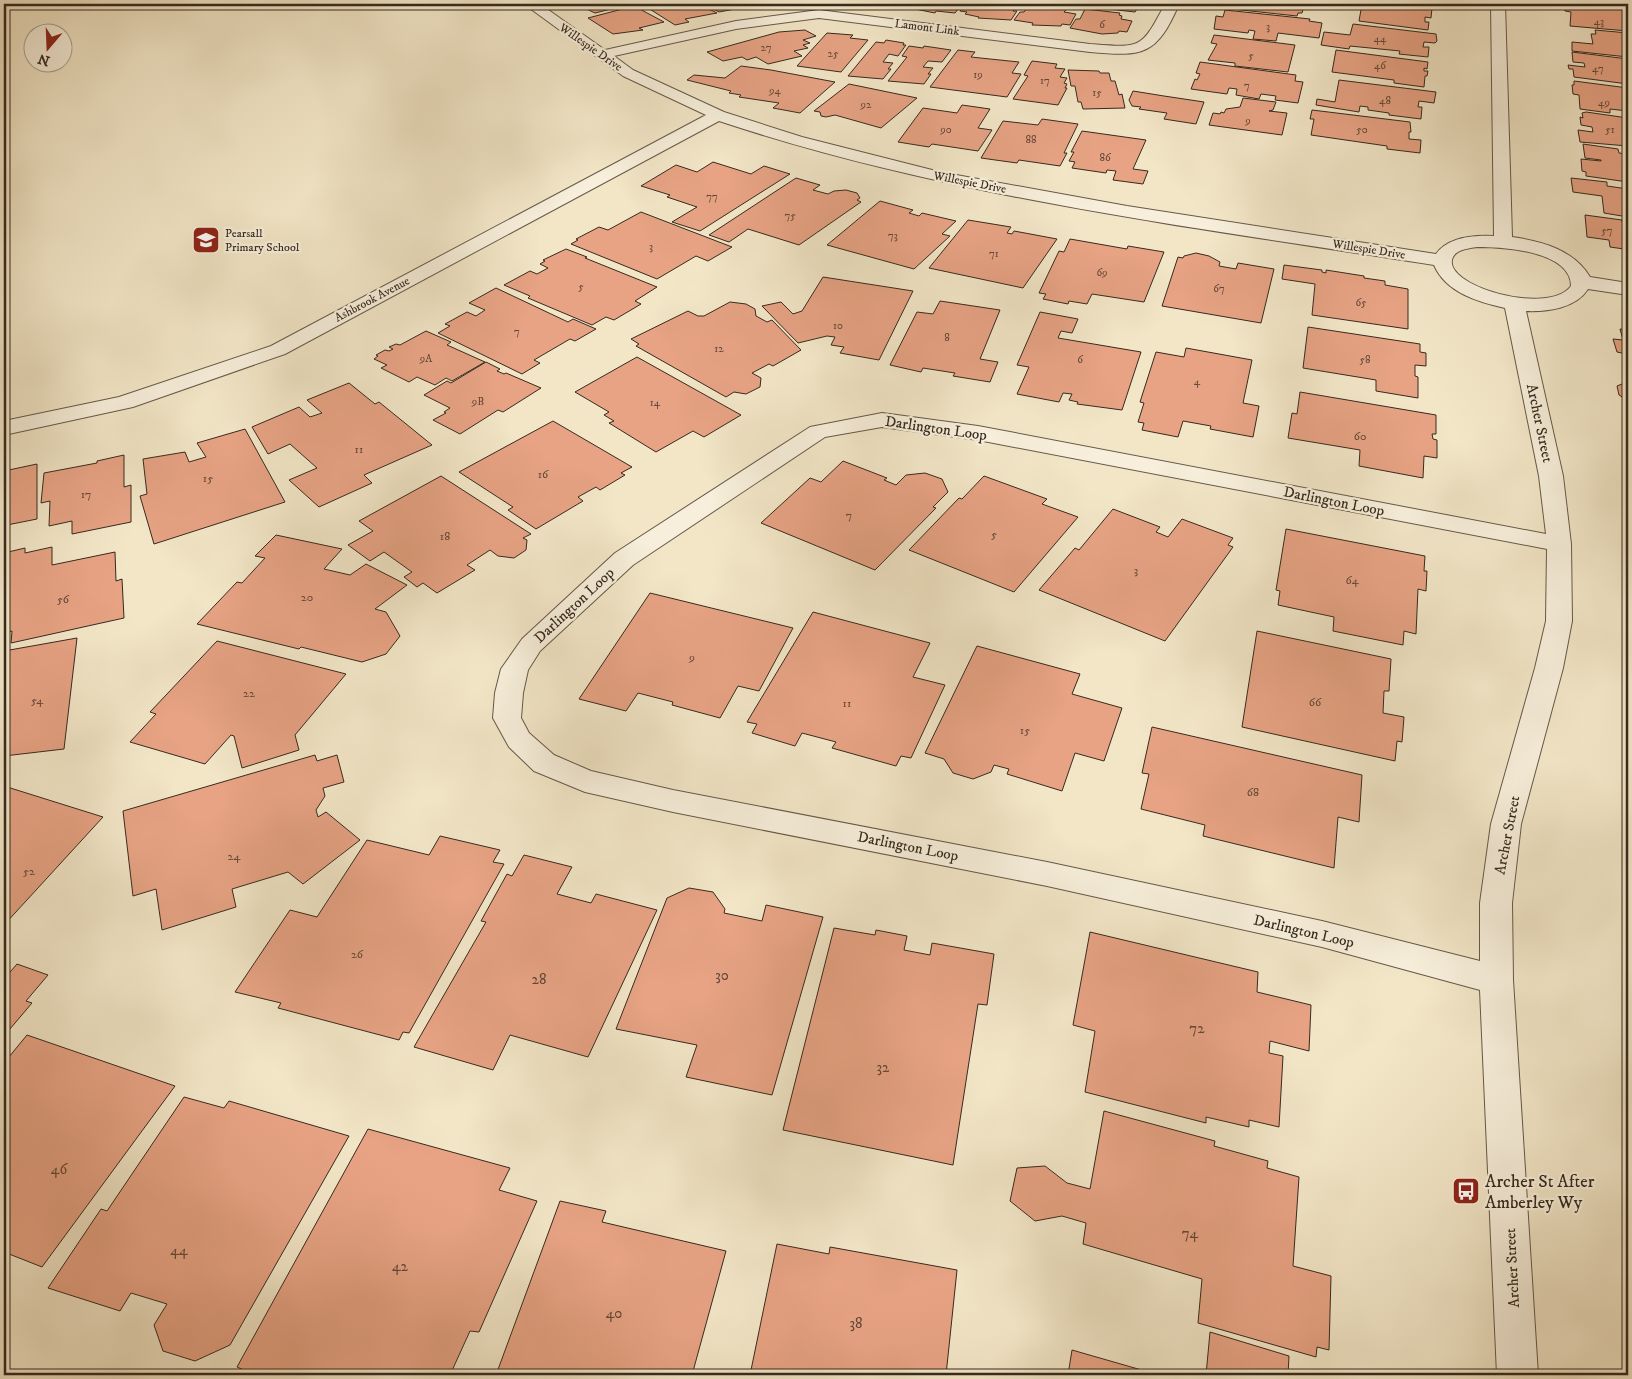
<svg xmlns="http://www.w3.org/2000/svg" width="1632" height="1379" viewBox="0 0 1632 1379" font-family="'IM FELL DW Pica',serif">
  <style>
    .building { fill: #e7a384; stroke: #362a1e }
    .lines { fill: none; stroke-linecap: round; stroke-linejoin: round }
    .minor-casing { stroke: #655948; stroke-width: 2 }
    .minor { fill: #f7efdb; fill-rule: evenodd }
    .labels { text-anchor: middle; stroke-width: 4.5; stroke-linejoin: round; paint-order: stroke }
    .far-number-label { font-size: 11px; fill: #624838 }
    .far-street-label { font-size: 12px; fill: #362a1e; stroke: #f7efdb }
    .far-poi-label { font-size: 12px; fill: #362a1e; stroke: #f7efdb; text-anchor: start }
    .number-label { font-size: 12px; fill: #624838 }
    .street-label { font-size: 15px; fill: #362a1e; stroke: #f7efdb }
    .near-number-label { font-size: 15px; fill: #624838 }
    .near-poi-label { font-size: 18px; fill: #362a1e; stroke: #f7efdb; text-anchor: start }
  </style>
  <rect width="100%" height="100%" fill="#f2e6c7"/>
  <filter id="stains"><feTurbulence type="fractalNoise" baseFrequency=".004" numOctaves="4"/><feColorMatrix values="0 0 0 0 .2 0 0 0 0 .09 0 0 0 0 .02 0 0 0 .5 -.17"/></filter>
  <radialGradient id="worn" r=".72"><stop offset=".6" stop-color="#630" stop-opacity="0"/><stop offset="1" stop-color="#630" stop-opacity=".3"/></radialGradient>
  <path class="building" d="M576,4H631L595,13Z
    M654,4H699L717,13L685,19L689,22L675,25L648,8L657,6Z
    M704,4H745L732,7L735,9L719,12Z
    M905,4H957L961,5L955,13L936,11L935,13L910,8L912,5Z
    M965,4H1017L1013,11H1017L1011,20L978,18L979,17L965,14L967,12L960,11Z
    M1030,4L1065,7L1064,9H1067L1064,12L1076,14L1070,25L1062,24L1061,26L1032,25L1033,23L1014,20L1020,12H1024Z
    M1063,4H1140L1135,12Z
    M1234,4H1320L1319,8L1304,6L1302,13H1298L1297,16L1232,9Z
    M1362,4H1389L1432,8L1431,18L1425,17V22H1429L1428,30L1359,21Z
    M1564,4H1578L1628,9V31L1570,26L1571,12L1565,11Z
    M634,6L664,22L639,28L643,30L613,34L588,18Z
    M1085,9L1120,13L1119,15L1122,16L1121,19L1132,21L1127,32L1119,31L1118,33L1102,34L1070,28L1076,19H1080Z
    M1225,10L1310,19L1309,21L1322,23L1319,38L1278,33L1276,41L1253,39L1255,31L1249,30L1248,33L1214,29L1216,16L1223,17Z
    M1353,24L1436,34L1437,41L1435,43L1424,42L1423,47H1429L1428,57L1399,54L1400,51L1350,46L1349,49L1321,45L1324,32L1350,35Z
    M805,30L816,36L803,40L810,43L803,45L808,48L794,51L802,56L768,64L756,57L747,60L742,57L723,61L707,52L779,32Z
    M1595,30L1628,33V57L1572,51V42L1593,44L1591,34H1596Z
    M827,33L853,35L850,38L868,40L841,72L797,66Z
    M1214,35L1295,45L1288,72L1235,66V63L1208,60L1217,44L1211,43Z
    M886,40L904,43L903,45H906L898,56L889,54L883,62L893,63L888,69H891L883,79L848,76L876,42L884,43Z
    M909,46L923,48L924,46L951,50L942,62L928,61L923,67L933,68L928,74H931L924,84L888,81L907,57L902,56Z
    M958,50L975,52L971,57L1019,62L1012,73L1021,74L1007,97L930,87Z
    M1336,50L1428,62L1427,69L1424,68V71H1428L1427,76H1425L1424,87L1394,83V80L1332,72Z
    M1572,52L1628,59V84L1574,77L1573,69H1569L1568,65L1585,67L1584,63L1573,62Z
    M1032,61L1057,64L1055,68L1065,69L1060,77L1067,78L1064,83L1067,84L1065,88H1067L1058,105L1013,99L1028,76L1024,75Z
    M1200,62L1296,75L1295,81L1303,82L1298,103L1275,100L1276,96L1261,94L1259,99L1236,95L1237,89L1229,88L1227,94L1191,89L1195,79L1197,80L1200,74L1196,73Z
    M741,66L771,70L835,82L800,113L773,108L779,103L739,97L741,95L729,93L731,91L687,80L694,75L725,78Z
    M1068,70L1099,71L1100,73H1109L1111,81H1115L1119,95L1122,94L1125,108L1083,109L1081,102H1078L1075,86H1071Z
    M1339,80L1436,92L1434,103L1419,101L1418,107H1422L1421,119L1389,115V113L1368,110V107L1360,106L1359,112L1316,105L1317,99L1335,102Z
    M1574,81L1628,88V111L1610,109V113L1580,109L1579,95L1573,94L1572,85H1574Z
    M849,84L917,98L881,128L835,115L826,117L821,116L820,112L814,111Z
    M1133,91L1164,96L1204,102L1196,124L1164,119L1167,113L1139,109L1141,107L1132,106L1129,100Z
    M1243,98L1276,102L1273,110L1269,111L1287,113L1282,135L1209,125L1213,113L1220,114L1221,112L1224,113L1226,109L1240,107Z
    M962,105L990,109L978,128L992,130L978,151L932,144L929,147L898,142L923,108L957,113Z
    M1312,110L1410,122L1411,132H1409V139L1421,140L1420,153L1387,149V146L1311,135L1314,119H1310Z
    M1586,112L1628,118V146L1580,142L1578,130L1593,132L1592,127L1581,125L1580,117L1583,118L1582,113Z
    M1042,119L1078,124L1064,153H1067L1060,166L1019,160L1017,163L981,158L1003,121L1038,125Z
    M1082,131L1146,140L1133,169L1148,171L1143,184L1113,180L1116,171L1107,170L1106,173L1072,168L1075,162L1069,161L1074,152H1071Z
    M1583,144L1618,149L1619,153L1628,154V182L1586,176V172L1582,171L1581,159L1601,161V160L1585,158Z
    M713,162L751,174L764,166L790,174L700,231L672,222L697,207L667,197L670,195L641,186L676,165L697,172Z
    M796,178L820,185L813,190L828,194L834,191L846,190L857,193L860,198L857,200L861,202L799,245L748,229L729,242L709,235Z
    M1571,178L1607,182V186L1628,189V217L1604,213L1602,196L1573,192Z
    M880,201L913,210L909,213L919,216L922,213L956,221L942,234L950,236L914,269L827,245Z
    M641,212L732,247L708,261L696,256L657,279L571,244L578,240L576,239L599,227L608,230Z
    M1585,215L1622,220V222L1628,223V256L1625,255L1624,249L1610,247L1609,240L1587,237Z
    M968,220L1011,227L1007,233L1012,234L1014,231L1057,239L1023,288L929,268Z
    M1070,239L1127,249L1128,246L1164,252L1144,302L1092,294L1087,304L1069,301L1068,304L1043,299L1046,294L1039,293L1059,251L1064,252Z
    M566,249L587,257L585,258L657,287L635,301L641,304L614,320L606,317L592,325L528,298L530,296L504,285L530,271L537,274L548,268L540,264L545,261L543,260Z
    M1196,253L1209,256L1220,262L1219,266L1236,269L1238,263L1274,269L1261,323L1162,306L1178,257L1183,258L1184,256Z
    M1284,265L1322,270V272L1326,273V270L1364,276V278L1385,281V285L1408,289V329L1312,315L1315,284L1282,279Z
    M823,277L913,291L879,360L840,353L844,347L831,345L835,337L827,336L798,343L762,306L781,302L793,314L802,311Z
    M496,288L568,322L573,319L596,329L575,341L570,339L534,360L540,363L522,374L438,333L450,326L445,324L467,312L476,316L485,310L469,303Z
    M940,301L1000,310L980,359L998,362L990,382L953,376L955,373L923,368L921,372L890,365L917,312L933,314Z
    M730,302L746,304L755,309L756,316L767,322L772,320L801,350L773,366L769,364L752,373L761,378L760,387L746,394L734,392L726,397L636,346L639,344L631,339L688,311L698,316H704Z
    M1040,312L1078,319L1072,333L1061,331L1058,338L1141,352L1122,410L1077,404L1078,402L1069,400L1072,394L1063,393L1059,402L1017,394L1029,367L1017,365Z
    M1308,327L1420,344V352L1426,353V366L1415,365V376L1418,377V398L1376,391V380L1303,368Z
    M1620,329L1628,330V358L1627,354L1617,352L1613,339L1623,340Z
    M426,331L451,342L447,345L485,362L452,381L446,378L435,385L417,377L409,382L381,368L387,365L374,359L378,356L376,355L385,350L389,351L393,349L389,347L396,344L400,345Z
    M1186,348L1252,360L1243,403L1259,406L1253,437L1210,429L1211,426L1183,421L1178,437L1142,430L1144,423L1138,422L1144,403L1140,402L1156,352L1184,357Z
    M637,357L741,415L704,437L693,431L656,452L609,423L614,421L604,415L609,412L575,392Z
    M486,362L500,369L497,371L504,374L506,373L541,388L503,412L498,410L460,434L433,420L446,413L444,412L450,408L424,395L447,381L451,383Z
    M1627,382H1628V401L1619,395L1617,386Z
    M349,383L375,404L379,402L432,445L364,475L372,483L319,507L289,480L317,468L290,444L268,454L252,427L299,407L310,417L322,413L307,400Z
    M1300,392L1436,415V434H1432L1433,439L1437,440V458L1424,456L1423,478L1359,466L1360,450L1288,438L1292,413L1297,414Z
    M553,421L632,467L621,473L625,475L600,490L596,487L578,497L583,501L536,529L508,510L513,507L459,472Z
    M245,429L285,502L154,544L140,496L147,494L143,459L185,452L189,462L206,457L197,443Z
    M124,455V487L131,485V522L72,534V521L49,526L50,501L41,503L44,473L97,463V461Z
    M843,461L887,478L884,480L896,485L906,475L925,473L942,479L948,492L933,507L936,508L875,570L761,523L810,478L821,482Z
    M37,464V519L7,525L6,551H4V471Z
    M441,476L531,534L523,538L527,540L526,550L514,558L498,556L490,550L467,565L475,570L437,593L423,583L417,587L404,577L412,572L384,552L370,561L348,545L373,531L359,521Z
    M984,476L1047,499L1042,504L1078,517L1014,592L909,550L959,498L962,499Z
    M1113,509L1160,527L1156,532L1168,537L1182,519L1233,538L1228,545L1233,547L1165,641L1039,590L1075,548L1079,550Z
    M1286,529L1425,556L1424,571H1427L1426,591L1418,589L1416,634L1404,631L1403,645L1333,631L1334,617L1278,605L1280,591L1276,590Z
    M276,535L342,549L324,569L350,575L366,564L407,585L375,609L386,612L400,636L386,654L362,662L301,647L299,649L197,624L237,582L242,583L265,558L255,556Z
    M52,547V565L115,552L116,581L122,579L124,618L11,643L12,631L4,633V553L25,548V553Z
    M650,593L793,628L759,691L738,686L720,718L672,705L673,702L638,693L626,711L579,699Z
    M813,612L930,643L913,677L945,685L911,758L901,756L896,766L832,748L836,742L802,733L795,746L752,733L757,724L747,722Z
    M1257,631L1391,659L1389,691H1384L1383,713L1404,717L1402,742L1397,741L1395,761L1242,727Z
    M77,638L64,749L4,756V651Z
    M217,641L346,674L295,735L299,750L242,768L234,736L231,735L205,764L130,742L156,714L150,712Z
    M977,646L1080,674L1072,694L1122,708L1104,761L1075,753L1062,791L1007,774L1009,769L994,765L991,772L973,779L953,773L944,759L925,753Z
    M1152,727L1362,775L1359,822L1338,817L1334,868L1203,836L1205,825L1141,809L1149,774L1142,773Z
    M315,755L317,761L337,755L344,782L323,788L325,796L316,810L318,817L326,812L360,840L303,884L288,872L232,889L236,907L162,930L156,889L133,896L123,811Z
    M4,786L103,817L4,925Z
    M440,836L500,850L493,862L504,864L409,1033L403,1032L399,1040L278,1008L281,1003L235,992L290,910L317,917L367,840L429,855Z
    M524,855L572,867L557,894L591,903L596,894L657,910L588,1057L510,1035L493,1070L414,1047L486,922L481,921L507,874L512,876Z
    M689,888L713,892L725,909L724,913L762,921L766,905L823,917L772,1095L686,1077L697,1045L616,1029L667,898Z
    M834,928L875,935L876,930L907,936L904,950L930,955L932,943L994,954L987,1005L978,1004L953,1165L783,1130Z
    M1090,932L1258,972L1257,992L1311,1005L1309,1051L1270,1041L1269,1053L1283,1056L1279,1127L1249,1120V1127L1206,1117V1123L1085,1092L1095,1031L1073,1025Z
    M17,964L48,975L26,1001L32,1003L4,1036V979Z
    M27,1035L175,1086L42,1267L4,1252V1063Z
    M184,1097L224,1108L229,1101L349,1136L230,1345L195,1361L163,1351L154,1325L167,1304L131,1293L120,1311L48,1288L101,1209L107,1211Z
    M1104,1111L1215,1141L1214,1146L1268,1161L1267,1168L1299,1177L1293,1266L1331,1276L1329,1350L1317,1347L1316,1357L1198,1323L1202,1279L1083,1244L1086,1223L1062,1216L1035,1221L1010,1201L1017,1168L1045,1166L1067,1183L1090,1189Z
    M368,1129L510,1168L499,1190L537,1201L479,1332L470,1331L450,1375H328L316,1371L314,1375H249L248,1372L237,1367Z
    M560,1201L606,1211L602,1222L726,1251L692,1375H496Z
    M777,1244L829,1254L830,1247L957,1270L946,1375H750Z
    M1210,1332L1289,1356L1288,1375H1206Z
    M1072,1350L1159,1375H1068Z"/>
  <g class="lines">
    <g class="minor-casing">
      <path id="minor" d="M524,4H540L605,50L736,21L819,10L1090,44C1142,48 1141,49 1165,4H1179C1157,55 1144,57 1090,52L819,18L736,29L614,56L633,70L724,112L802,137L940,172L1127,206L1436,254C1448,237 1474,235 1494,236L1491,4H1505L1512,237C1542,241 1574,250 1590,277L1628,283V295L1588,289C1576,308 1548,312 1526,311L1563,476L1571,544L1572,621L1563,668L1521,824L1512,903L1513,980L1538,1375H1497L1480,990L1322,947L1047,886L673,812L585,792L534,771L509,747L493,718L495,693L501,669L522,639L615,553L810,427L882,413L978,426L1546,534L1539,476L1505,308C1479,302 1446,293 1434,265C1195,227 950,198 719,121L285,354L133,407L4,435V421L119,397L271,346L706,115L623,76ZM1478,247C1503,247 1571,251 1571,286C1548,317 1439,285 1453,257C1457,249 1471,248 1478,247ZM882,427L978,440L1547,549L1546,621L1535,668L1491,824L1480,903V961L1322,921L1047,862L673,790L591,771L554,755L529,733L521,718L523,693L528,670L540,651L633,565L825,437Z"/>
    </g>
    <use href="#minor" class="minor"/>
  </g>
  <defs>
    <g id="school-square" transform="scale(1.4375)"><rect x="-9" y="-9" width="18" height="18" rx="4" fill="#8f2418" stroke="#f7efdb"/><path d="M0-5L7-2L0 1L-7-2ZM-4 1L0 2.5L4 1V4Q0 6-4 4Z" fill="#fff"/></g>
    <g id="bus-square" transform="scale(1.4375)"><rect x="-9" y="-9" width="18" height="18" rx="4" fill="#8f2418" stroke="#f7efdb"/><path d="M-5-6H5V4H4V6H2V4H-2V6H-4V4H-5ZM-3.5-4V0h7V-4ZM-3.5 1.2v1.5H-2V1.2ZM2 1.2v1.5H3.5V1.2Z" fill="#fff"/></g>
  </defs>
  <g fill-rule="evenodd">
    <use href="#school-square" x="206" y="240"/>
    <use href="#bus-square" x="1466" y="1191"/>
  </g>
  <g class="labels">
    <g class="far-number-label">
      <text x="1599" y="25">43</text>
      <text x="1102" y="28">6</text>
      <text x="1268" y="30">3</text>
      <text x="1380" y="42">44</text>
      <text x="766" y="51">27</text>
      <text x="833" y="57">25</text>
      <text x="1251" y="59">5</text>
      <text x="1380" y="69">46</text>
      <text x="1598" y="72">47</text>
      <text x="978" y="78">19</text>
      <text x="1045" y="84">17</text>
      <text x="1247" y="89">7</text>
      <text x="775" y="94">94</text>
      <text x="1097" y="96">15</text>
      <text x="1385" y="104">48</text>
      <text x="1604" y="106">49</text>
      <text x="866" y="108">92</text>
      <text x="1248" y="124">9</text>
      <text x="946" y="133">90</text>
      <text x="1362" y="133">50</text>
      <text x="1610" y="133">51</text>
      <text x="1031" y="143">88</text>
      <text x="1105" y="161">86</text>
      <text x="712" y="200">77</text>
      <text x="790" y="219">75</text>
      <text x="1607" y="234">57</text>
      <text x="893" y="239">73</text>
      <text x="651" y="250">3</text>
      <text x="994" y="257">71</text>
      <text x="1102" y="276">69</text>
      <text x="581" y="290">5</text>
      <text x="1219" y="292">67</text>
      <text x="1361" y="306">65</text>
      <text x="838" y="329">10</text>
      <text x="517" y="335">7</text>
      <text x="947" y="341">8</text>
      <text x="719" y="352">12</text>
      <text x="426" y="362">9A</text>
      <text x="1080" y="363">6</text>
      <text x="1365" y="363">58</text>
      <text x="1197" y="385">4</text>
      <text x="478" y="405">9B</text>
      <text x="655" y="406">14</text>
    </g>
    <g class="far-street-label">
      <text transform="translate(927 27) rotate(7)" y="4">Lamont Link</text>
      <text transform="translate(591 47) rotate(35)" y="4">Willespie Drive</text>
      <text transform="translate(970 182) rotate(11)" y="4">Willespie Drive</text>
      <text transform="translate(1369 249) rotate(9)" y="4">Willespie Drive</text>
      <text transform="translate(372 299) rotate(-28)" y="4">Ashbrook Avenue</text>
    </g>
    <g class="far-poi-label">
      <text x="225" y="237">Pearsall<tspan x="225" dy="14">Primary School</tspan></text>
    </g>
    <g class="number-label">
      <text x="1360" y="440">60</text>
      <text x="359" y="453">11</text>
      <text x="543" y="478">16</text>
      <text x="208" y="482">15</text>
      <text x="86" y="498">17</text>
      <text x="849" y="519">7</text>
      <text x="994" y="538">5</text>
      <text x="445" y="540">18</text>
      <text x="1136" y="574">3</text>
      <text x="1352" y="584">64</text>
      <text x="307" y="601">20</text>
      <text x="63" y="603">56</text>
      <text x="692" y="661">9</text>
      <text x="249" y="697">22</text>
      <text x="37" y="704">54</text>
      <text x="1315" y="706">66</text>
      <text x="847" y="707">11</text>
      <text x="1025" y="734">15</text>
      <text x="1253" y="796">68</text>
      <text x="234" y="860">24</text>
      <text x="29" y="875">52</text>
      <text x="357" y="958">26</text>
    </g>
    <g class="street-label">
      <text transform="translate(1540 423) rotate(78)" y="5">Archer Street</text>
      <text transform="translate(936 428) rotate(8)" y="5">Darlington Loop</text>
      <text transform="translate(1334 501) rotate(11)" y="5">Darlington Loop</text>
      <text transform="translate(574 605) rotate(-43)" y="5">Darlington Loop</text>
      <text transform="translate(1507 835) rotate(-79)" y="5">Archer Street</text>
      <text transform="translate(908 846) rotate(11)" y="5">Darlington Loop</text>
      <text transform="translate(1304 931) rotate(13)" y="5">Darlington Loop</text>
      <text transform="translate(1512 1268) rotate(-93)" y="5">Archer Street</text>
    </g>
    <g class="near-number-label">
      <text x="722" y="980">30</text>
      <text x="539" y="984">28</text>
      <text x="1197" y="1033">72</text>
      <text x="883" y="1072">32</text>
      <text x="59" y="1174">46</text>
      <text x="1190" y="1238">74</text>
      <text x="179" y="1255">44</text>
      <text x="400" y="1271">42</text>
      <text x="614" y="1318">40</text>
      <text x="856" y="1328">38</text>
    </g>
    <g class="near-poi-label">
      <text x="1485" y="1187">Archer St After<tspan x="1485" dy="21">Amberley Wy</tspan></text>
    </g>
  </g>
  <rect width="1632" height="1379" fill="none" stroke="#f2e6c7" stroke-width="20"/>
  <rect x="5" y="5" width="1622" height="1369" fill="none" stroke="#362a1e" stroke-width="2.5"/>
  <rect x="10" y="10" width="1612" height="1359" fill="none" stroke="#362a1e"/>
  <g transform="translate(48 48) rotate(199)"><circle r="24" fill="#f7efdb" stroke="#aaa08f"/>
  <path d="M0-4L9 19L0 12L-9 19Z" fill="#8f2418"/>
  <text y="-8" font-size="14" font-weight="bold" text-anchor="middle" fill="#362a1e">N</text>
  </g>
  <rect width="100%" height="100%" filter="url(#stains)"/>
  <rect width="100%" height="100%" fill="url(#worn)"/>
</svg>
